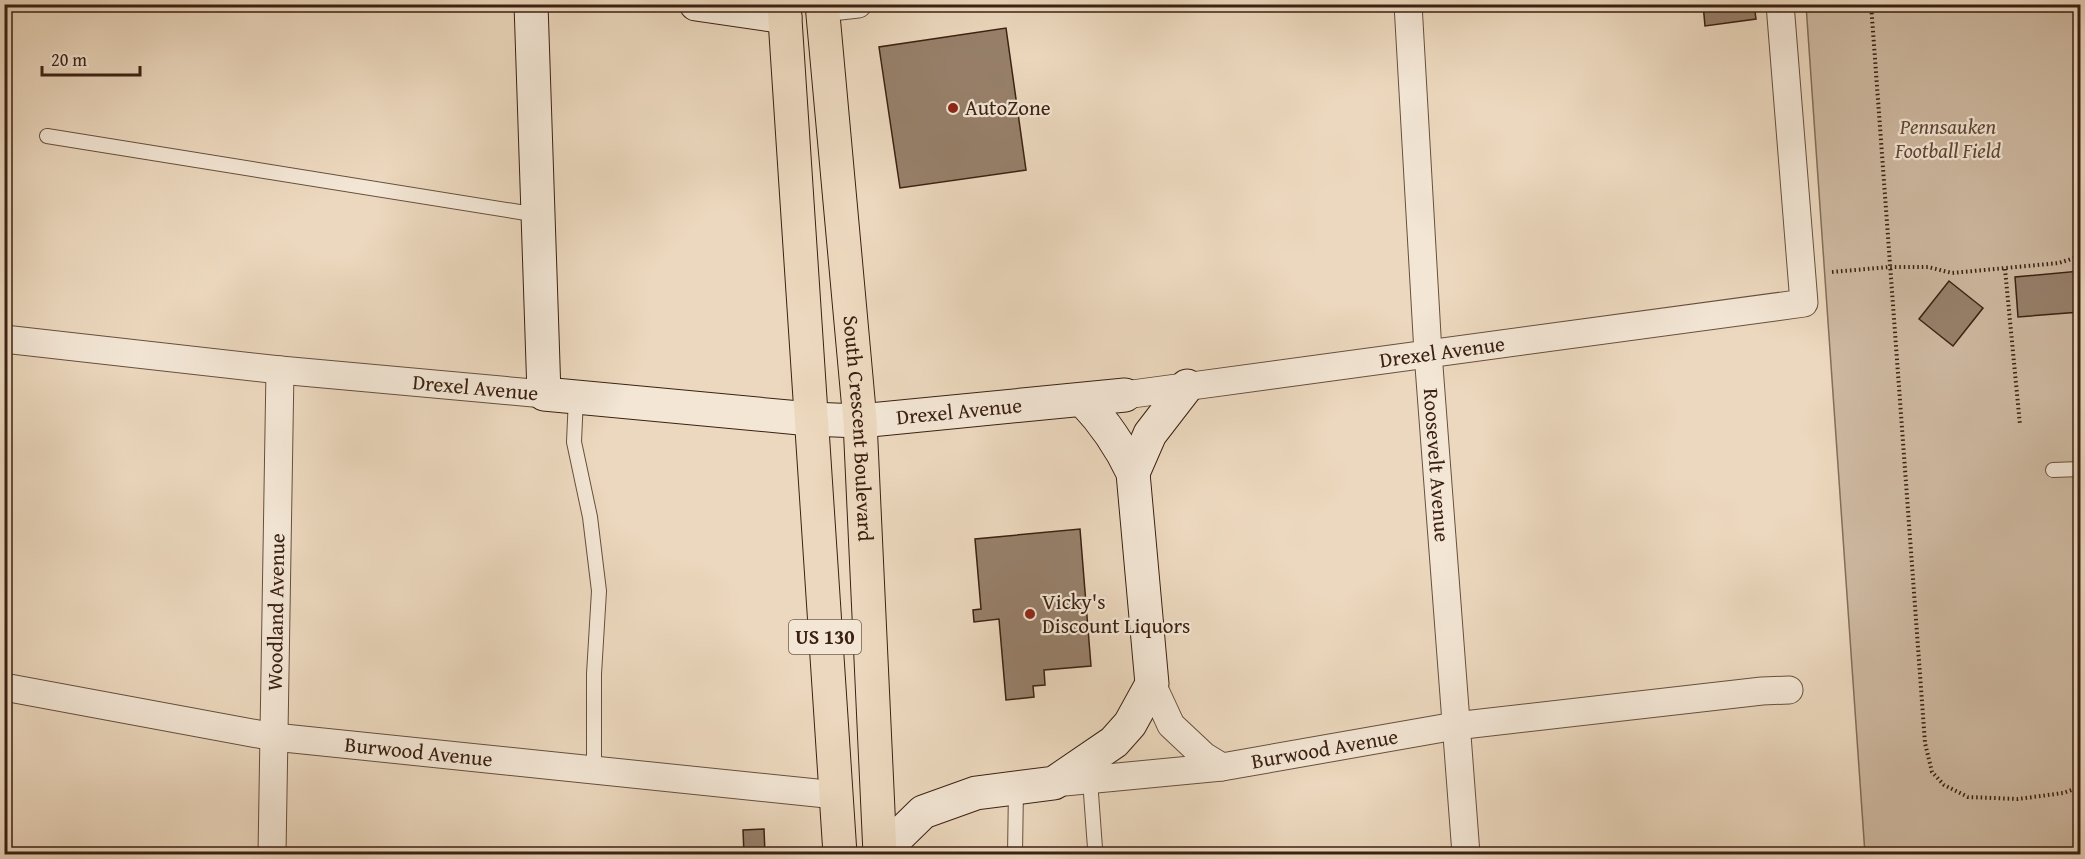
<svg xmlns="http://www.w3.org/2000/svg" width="2085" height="859" viewBox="0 0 2085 859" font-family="'Gentium Book Plus',serif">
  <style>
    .green { fill: #ceb9a1; stroke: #846d5a; stroke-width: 1.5 }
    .building { fill: #97806b; stroke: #3b2112; stroke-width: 1.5 }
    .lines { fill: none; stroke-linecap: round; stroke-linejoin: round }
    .lane-casing { stroke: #674f3d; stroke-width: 16 }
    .street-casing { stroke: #674f3d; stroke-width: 29 }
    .secondary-casing { stroke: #3b2112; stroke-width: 35 }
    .highway-casing { stroke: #3b2112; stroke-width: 35 }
    .path { stroke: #3b2112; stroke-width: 4; stroke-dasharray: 1.5 3; stroke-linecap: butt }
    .lane { stroke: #f3e6d5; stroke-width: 14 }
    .street { stroke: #f3e6d5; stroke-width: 27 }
    .secondary { stroke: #f3e6d5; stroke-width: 33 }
    .highway { stroke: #ecd8be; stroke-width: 33 }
    .poi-dot { fill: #8f2418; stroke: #f3e6d5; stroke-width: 2 }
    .labels { text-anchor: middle; stroke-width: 4.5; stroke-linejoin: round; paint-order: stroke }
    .shield { fill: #f3e6d5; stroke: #725c4c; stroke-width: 1.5 }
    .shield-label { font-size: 20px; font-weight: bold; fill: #3b2112 }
    .poi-label { font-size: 21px; fill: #3b2112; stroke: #f3e6d5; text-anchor: start }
    .park-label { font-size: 21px; font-style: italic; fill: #604736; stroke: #f3e6d5 }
    .street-label { font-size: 21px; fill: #3b2112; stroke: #f3e6d5 }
  </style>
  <rect width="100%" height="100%" fill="#ecd8be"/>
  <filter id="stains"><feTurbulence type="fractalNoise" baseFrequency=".00333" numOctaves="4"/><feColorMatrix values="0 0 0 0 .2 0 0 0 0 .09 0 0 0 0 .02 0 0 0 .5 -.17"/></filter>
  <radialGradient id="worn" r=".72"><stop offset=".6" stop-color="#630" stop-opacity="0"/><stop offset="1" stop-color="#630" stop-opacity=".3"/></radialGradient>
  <path class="green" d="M1806,5H2080V854H1865Z"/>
  <path class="building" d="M1703,4H1754L1756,19L1705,26Z
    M1006,28L1026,170L900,188L879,47Z
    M2080,271V312L2018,317L2015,277Z
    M1949,281L1983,308L1953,346L1919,319Z
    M1080,529L1091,666L1044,670L1045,685L1033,686L1034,697L1006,700L999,619L974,622L973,610L981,609L975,539Z
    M764,829L765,854H744L743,830Z"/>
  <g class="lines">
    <g class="lane-casing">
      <path id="lane" d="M47,136L538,215
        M576,397L574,442L590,517L599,591L594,674V770
        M2053,470L2080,469
        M1090,780L1095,848
        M1015,854L1016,788"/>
    </g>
    <g class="street-casing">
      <g id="street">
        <path id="s1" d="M1408,4L1428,353L1466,854"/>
        <path d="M822,8L858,4"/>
        <path id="s2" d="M4,339L280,370L544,394"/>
        <path id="s3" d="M1125,395L1804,303L1780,4"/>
        <path d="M1152,684L1171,725L1204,756L1222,767"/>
        <path id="s4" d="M4,687L274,737L836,795"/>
        <path id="s5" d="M1054,783L1222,767L1455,726L1762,691L1789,690"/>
        <path id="s6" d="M272,854L280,370"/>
      </g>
    </g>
    <g class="secondary-casing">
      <g id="secondary">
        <path id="s7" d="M531,4L544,394L810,419L860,421L1125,395"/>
        <path d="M696,4L785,17"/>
        <path d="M1133,473L1150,434L1187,386"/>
        <path d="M880,854L923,812L976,793L1054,783L1114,742L1130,724L1152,684L1133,473C1120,445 1104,422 1083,400"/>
      </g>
    </g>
    <g class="highway-casing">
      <g id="highway">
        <path d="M784,4L840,854"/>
        <path id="s8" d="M822,4L860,421L880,854"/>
      </g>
    </g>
    <path class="path" d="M1871,4L1925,743L1932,772L1944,785L1968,797L2018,799L2063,793L2080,787
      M2005,269L2020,425
      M1832,272L1889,267H1928L1952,273L2059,263L2080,256"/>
    <use href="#lane" class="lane"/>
    <use href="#street" class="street"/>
    <use href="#secondary" class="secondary"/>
    <use href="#highway" class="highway"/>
  </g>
  <g class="poi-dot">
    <circle cx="953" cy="108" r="6"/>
    <circle cx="1030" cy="614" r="6"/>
  </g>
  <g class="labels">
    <rect class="shield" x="789" y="620" width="72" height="34" rx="4.5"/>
    <g class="shield-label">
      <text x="825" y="644">US 130</text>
    </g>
    <g class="poi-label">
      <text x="965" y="115">AutoZone</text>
      <text x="1042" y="609">Vicky's<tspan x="1042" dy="24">Discount Liquors</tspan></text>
    </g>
    <g class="park-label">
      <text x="1948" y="134">Pennsauken<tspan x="1948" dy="24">Football Field</tspan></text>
    </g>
    <g class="street-label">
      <text dy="7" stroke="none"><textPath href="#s3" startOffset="320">Drexel Avenue</textPath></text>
      <text dy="7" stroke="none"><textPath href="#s2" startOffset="474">Drexel Avenue</textPath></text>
      <text dy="7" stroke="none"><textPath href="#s7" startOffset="807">Drexel Avenue</textPath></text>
      <text dy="7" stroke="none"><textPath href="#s8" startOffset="426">South Crescent Boulevard</textPath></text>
      <text dy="7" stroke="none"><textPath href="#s1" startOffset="462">Roosevelt Avenue</textPath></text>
      <text dy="7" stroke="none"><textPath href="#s6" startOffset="242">Woodland Avenue</textPath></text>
      <text dy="7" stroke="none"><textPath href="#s5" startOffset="273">Burwood Avenue</textPath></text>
      <text dy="7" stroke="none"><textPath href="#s4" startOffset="420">Burwood Avenue</textPath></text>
    </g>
  </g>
  <rect width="2085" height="859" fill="none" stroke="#ecd8be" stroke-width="24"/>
  <rect x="6" y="6" width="2073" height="847" fill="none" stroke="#3b2112" stroke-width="3"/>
  <rect x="12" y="12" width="2061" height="835" fill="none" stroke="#3b2112" stroke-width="1.5"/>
  <path d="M42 66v9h98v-9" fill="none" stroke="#3b2112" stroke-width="3"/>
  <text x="51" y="66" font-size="18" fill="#3b2112" stroke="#f3e6d5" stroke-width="4.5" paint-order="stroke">20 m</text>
  <rect width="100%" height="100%" filter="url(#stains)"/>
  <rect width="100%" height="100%" fill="url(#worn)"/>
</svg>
